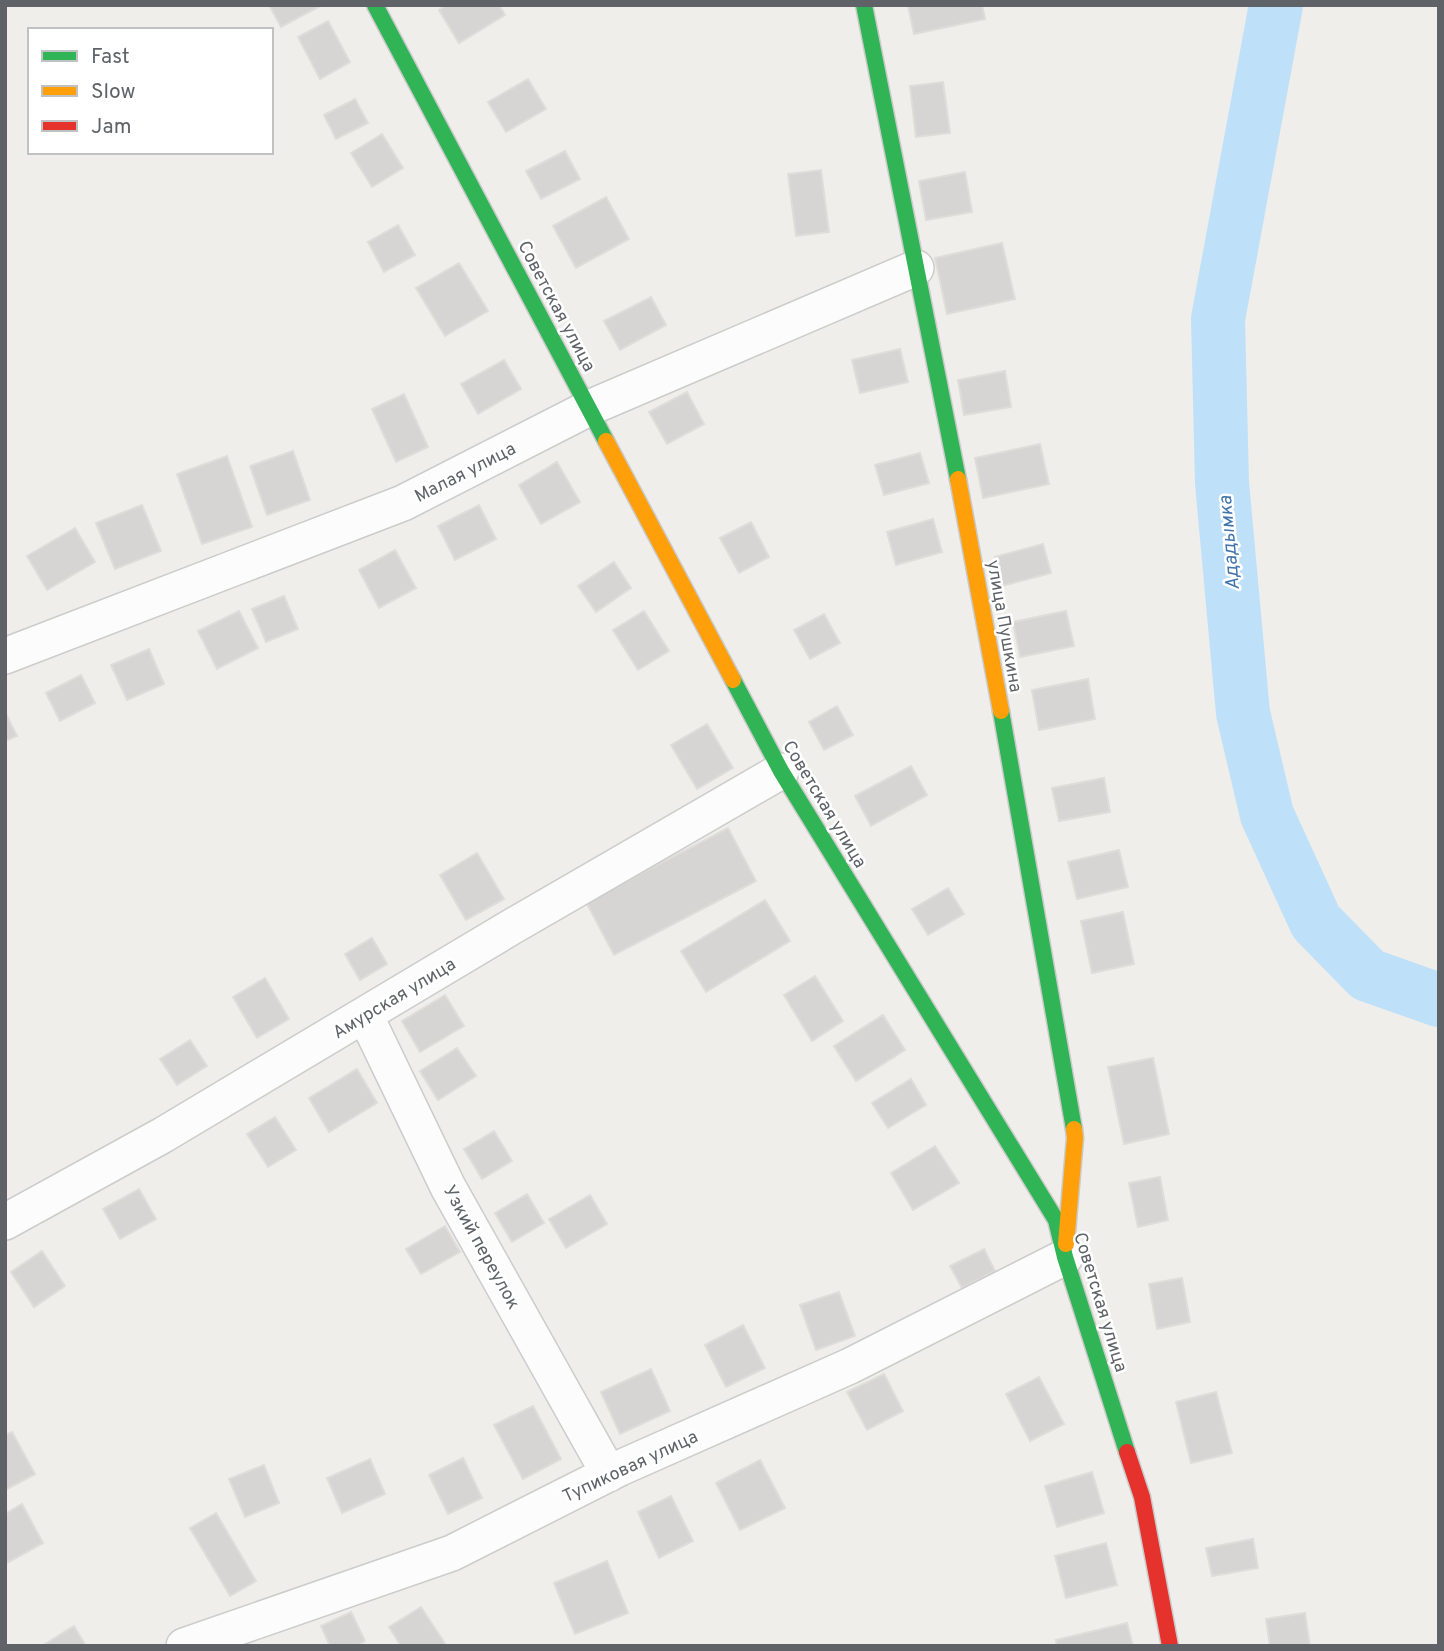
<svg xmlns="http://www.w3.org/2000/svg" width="1444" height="1651" viewBox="0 0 1444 1651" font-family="Overpass,sans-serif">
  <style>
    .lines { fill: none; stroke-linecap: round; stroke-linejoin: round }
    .river { stroke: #bfe0f9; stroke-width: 54 }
    .building { fill: #d6d5d3; stroke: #deddd9; stroke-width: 2 }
    .street-casing { stroke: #cbcccc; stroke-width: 38 }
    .fast-casing { stroke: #cacacb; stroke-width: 19 }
    .slow-casing { stroke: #cacacb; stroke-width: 19 }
    .jam-casing { stroke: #cacacb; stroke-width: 19 }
    .street { stroke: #fdfcfc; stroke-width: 35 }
    .fast { stroke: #30b455; stroke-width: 16 }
    .slow { stroke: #ff9f0a; stroke-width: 16 }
    .jam { stroke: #e5322d; stroke-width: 16 }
    .labels { text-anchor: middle; stroke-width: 5; stroke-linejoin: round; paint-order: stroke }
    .street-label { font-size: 18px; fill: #5f6368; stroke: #fff }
    .water-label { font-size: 19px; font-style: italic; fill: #4174aa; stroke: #fff }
  </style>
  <rect width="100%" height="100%" fill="#efeeea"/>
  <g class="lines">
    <path class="river" d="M1276,5L1218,319L1222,483L1243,713L1267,815L1316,922L1368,975L1439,1000"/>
  </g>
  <path class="building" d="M269,5H322L281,27Z
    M447,5H499L505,15L459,43L439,10Z
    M908,5H982L985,19L914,34Z
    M328,21L350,62L320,79L298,37Z
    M528,79L546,109L506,132L488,102Z
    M943,82L950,133L916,137L910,86Z
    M355,99L368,123L336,139L324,115Z
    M382,134L403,168L372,187L351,153Z
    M565,151L580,179L541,199L526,171Z
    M821,170L829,232L796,236L788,174Z
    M965,172L972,212L926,220L919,181Z
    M606,197L629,239L576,268L553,226Z
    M398,225L415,255L384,272L368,242Z
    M1002,243L1015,299L947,314L935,258Z
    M459,263L488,311L445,336L416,288Z
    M651,297L666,325L620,350L604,321Z
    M900,349L908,382L860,393L852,360Z
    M504,360L521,389L478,414L461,384Z
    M1005,371L1011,407L964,415L958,380Z
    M687,392L704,424L667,444L649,412Z
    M404,394L428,447L396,462L372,409Z
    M1040,444L1049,484L983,498L975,458Z
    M293,451L310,500L267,515L250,466Z
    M920,453L929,483L884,495L875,465Z
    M227,456L252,527L202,544L177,474Z
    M557,462L580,502L541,524L519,485Z
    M142,505L161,551L115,569L96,523Z
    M479,505L496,539L455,560L438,526Z
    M933,519L942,552L896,565L887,532Z
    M751,522L769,557L739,573L720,538Z
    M75,528L95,562L47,590L27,556Z
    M1043,544L1051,573L1002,586L995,557Z
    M395,550L416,588L379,608L359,570Z
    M614,562L631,588L596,612L578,586Z
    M284,596L298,629L266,642L252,609Z
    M239,611L258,648L217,669L198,631Z
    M644,611L669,651L638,670L613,630Z
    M1066,611L1074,646L1020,657L1013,622Z
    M824,614L840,643L810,659L794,630Z
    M149,649L164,684L127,700L111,665Z
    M81,675L95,703L60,721L46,693Z
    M1088,679L1095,719L1039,730L1032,690Z
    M837,706L853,735L824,750L809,722Z
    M5,712L17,736L5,741Z
    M707,724L733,768L697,789L671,745Z
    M911,766L927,795L871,826L855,796Z
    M1104,778L1110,812L1059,821L1052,788Z
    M728,828L756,881L614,955L586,902Z
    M1119,850L1128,887L1077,899L1068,862Z
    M477,853L504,899L466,920L440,875Z
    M948,888L964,914L928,935L912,909Z
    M765,900L790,941L706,992L681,951Z
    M1123,912L1134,964L1092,973L1081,921Z
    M372,938L387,964L360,980L345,954Z
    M815,976L843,1021L812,1041L784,995Z
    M265,978L289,1019L257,1038L233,997Z
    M445,995L464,1026L420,1052L402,1021Z
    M883,1015L905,1050L856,1081L834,1046Z
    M190,1040L207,1066L177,1085L160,1059Z
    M457,1048L476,1076L438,1100L420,1071Z
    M1153,1058L1169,1134L1124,1144L1108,1067Z
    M357,1069L377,1103L329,1132L309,1098Z
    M911,1079L926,1105L888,1128L872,1103Z
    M275,1117L296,1150L268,1167L247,1134Z
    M494,1131L512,1161L482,1179L464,1149Z
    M935,1146L959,1183L913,1210L891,1173Z
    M1160,1177L1168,1220L1138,1227L1129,1183Z
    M139,1189L156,1219L120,1239L103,1209Z
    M527,1194L544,1223L512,1242L495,1213Z
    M590,1195L607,1224L566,1248L549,1219Z
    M445,1226L460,1252L421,1274L406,1249Z
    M984,1249L995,1271L962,1288L950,1266Z
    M42,1251L65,1286L34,1307L11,1272Z
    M1182,1278L1190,1322L1157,1329L1149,1284Z
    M839,1292L855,1336L816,1350L800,1305Z
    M743,1325L765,1368L726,1387L705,1345Z
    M651,1369L670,1411L620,1434L601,1392Z
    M884,1374L903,1411L867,1430L847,1392Z
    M1039,1377L1064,1424L1030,1441L1006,1394Z
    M1216,1392L1232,1453L1191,1463L1176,1402Z
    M533,1406L561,1459L523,1479L494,1425Z
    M12,1432L35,1474L5,1490V1435Z
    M463,1458L482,1498L448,1514L429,1475Z
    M370,1459L385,1494L342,1513L327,1478Z
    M760,1460L785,1508L740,1530L716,1483Z
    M264,1465L279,1503L245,1517L229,1479Z
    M1092,1472L1104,1513L1057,1527L1045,1486Z
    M671,1496L693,1541L659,1558L638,1512Z
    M22,1504L43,1543L5,1564V1514Z
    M216,1513L256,1581L230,1596L190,1528Z
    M1253,1539L1258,1568L1212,1576L1206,1548Z
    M1106,1543L1117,1585L1066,1598L1055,1556Z
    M607,1561L628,1613L575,1634L554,1583Z
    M421,1607L446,1645L445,1646H401L389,1627Z
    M351,1612L365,1641L356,1646H330L321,1626Z
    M1305,1613L1310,1646H1270L1266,1619Z
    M1127,1623L1133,1646H1057L1056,1640Z
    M74,1626L86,1646H42Z"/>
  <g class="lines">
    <g class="street-casing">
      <path id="street" d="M5,656L403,503L589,408L916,268
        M365,1015L448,1187L609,1474
        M5,1222L163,1135L513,926L781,771
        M184,1646L452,1553L620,1468L850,1366L1065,1257"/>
    </g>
    <g class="fast-casing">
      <path id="fast" d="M375,5L606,441
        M864,5L958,479
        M733,680L781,771L1056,1220L1065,1257L1127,1452
        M1001,711L1074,1129"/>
    </g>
    <g class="slow-casing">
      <path id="slow" d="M606,441L733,680
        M958,479L1001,711
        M1066,1244L1075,1138L1074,1129"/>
    </g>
    <g class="jam-casing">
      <path id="jam" d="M1127,1452L1142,1497L1170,1646"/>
    </g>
    <use href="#street" class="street"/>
    <use href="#fast" class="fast"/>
    <use href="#slow" class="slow"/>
    <use href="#jam" class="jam"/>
  </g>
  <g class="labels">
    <g class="street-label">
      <text transform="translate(557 306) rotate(62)" y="6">Советская улица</text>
      <text transform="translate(465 472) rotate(-27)" y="6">Малая улица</text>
      <text transform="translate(1005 626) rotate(80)" y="6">улица Пушкина</text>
      <text transform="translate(825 804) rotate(59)" y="6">Советская улица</text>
      <text transform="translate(394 998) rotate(-31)" y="6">Амурская улица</text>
      <text transform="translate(482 1247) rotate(61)" y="6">Узкий переулок</text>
      <text transform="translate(1101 1302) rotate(73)" y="6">Советская улица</text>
      <text transform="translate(630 1466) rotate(-25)" y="6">Тупиковая улица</text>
    </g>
    <g class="water-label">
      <text transform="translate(1228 543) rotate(-95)" y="7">Ададымка</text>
    </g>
  </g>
  <rect width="1444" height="1651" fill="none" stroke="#5f6368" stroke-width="14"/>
  <rect x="28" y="28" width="245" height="126" fill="#ffffff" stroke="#bfc1c3" stroke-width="2"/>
  <rect x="42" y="51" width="35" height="10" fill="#30b455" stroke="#bfc1c3" stroke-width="2"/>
  <text x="91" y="63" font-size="21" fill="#5f6368">Fast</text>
  <rect x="42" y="86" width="35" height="10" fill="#ff9f0a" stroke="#bfc1c3" stroke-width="2"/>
  <text x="91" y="98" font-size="21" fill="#5f6368">Slow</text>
  <rect x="42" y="121" width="35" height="10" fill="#e5322d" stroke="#bfc1c3" stroke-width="2"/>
  <text x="91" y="133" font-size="21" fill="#5f6368">Jam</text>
</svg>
